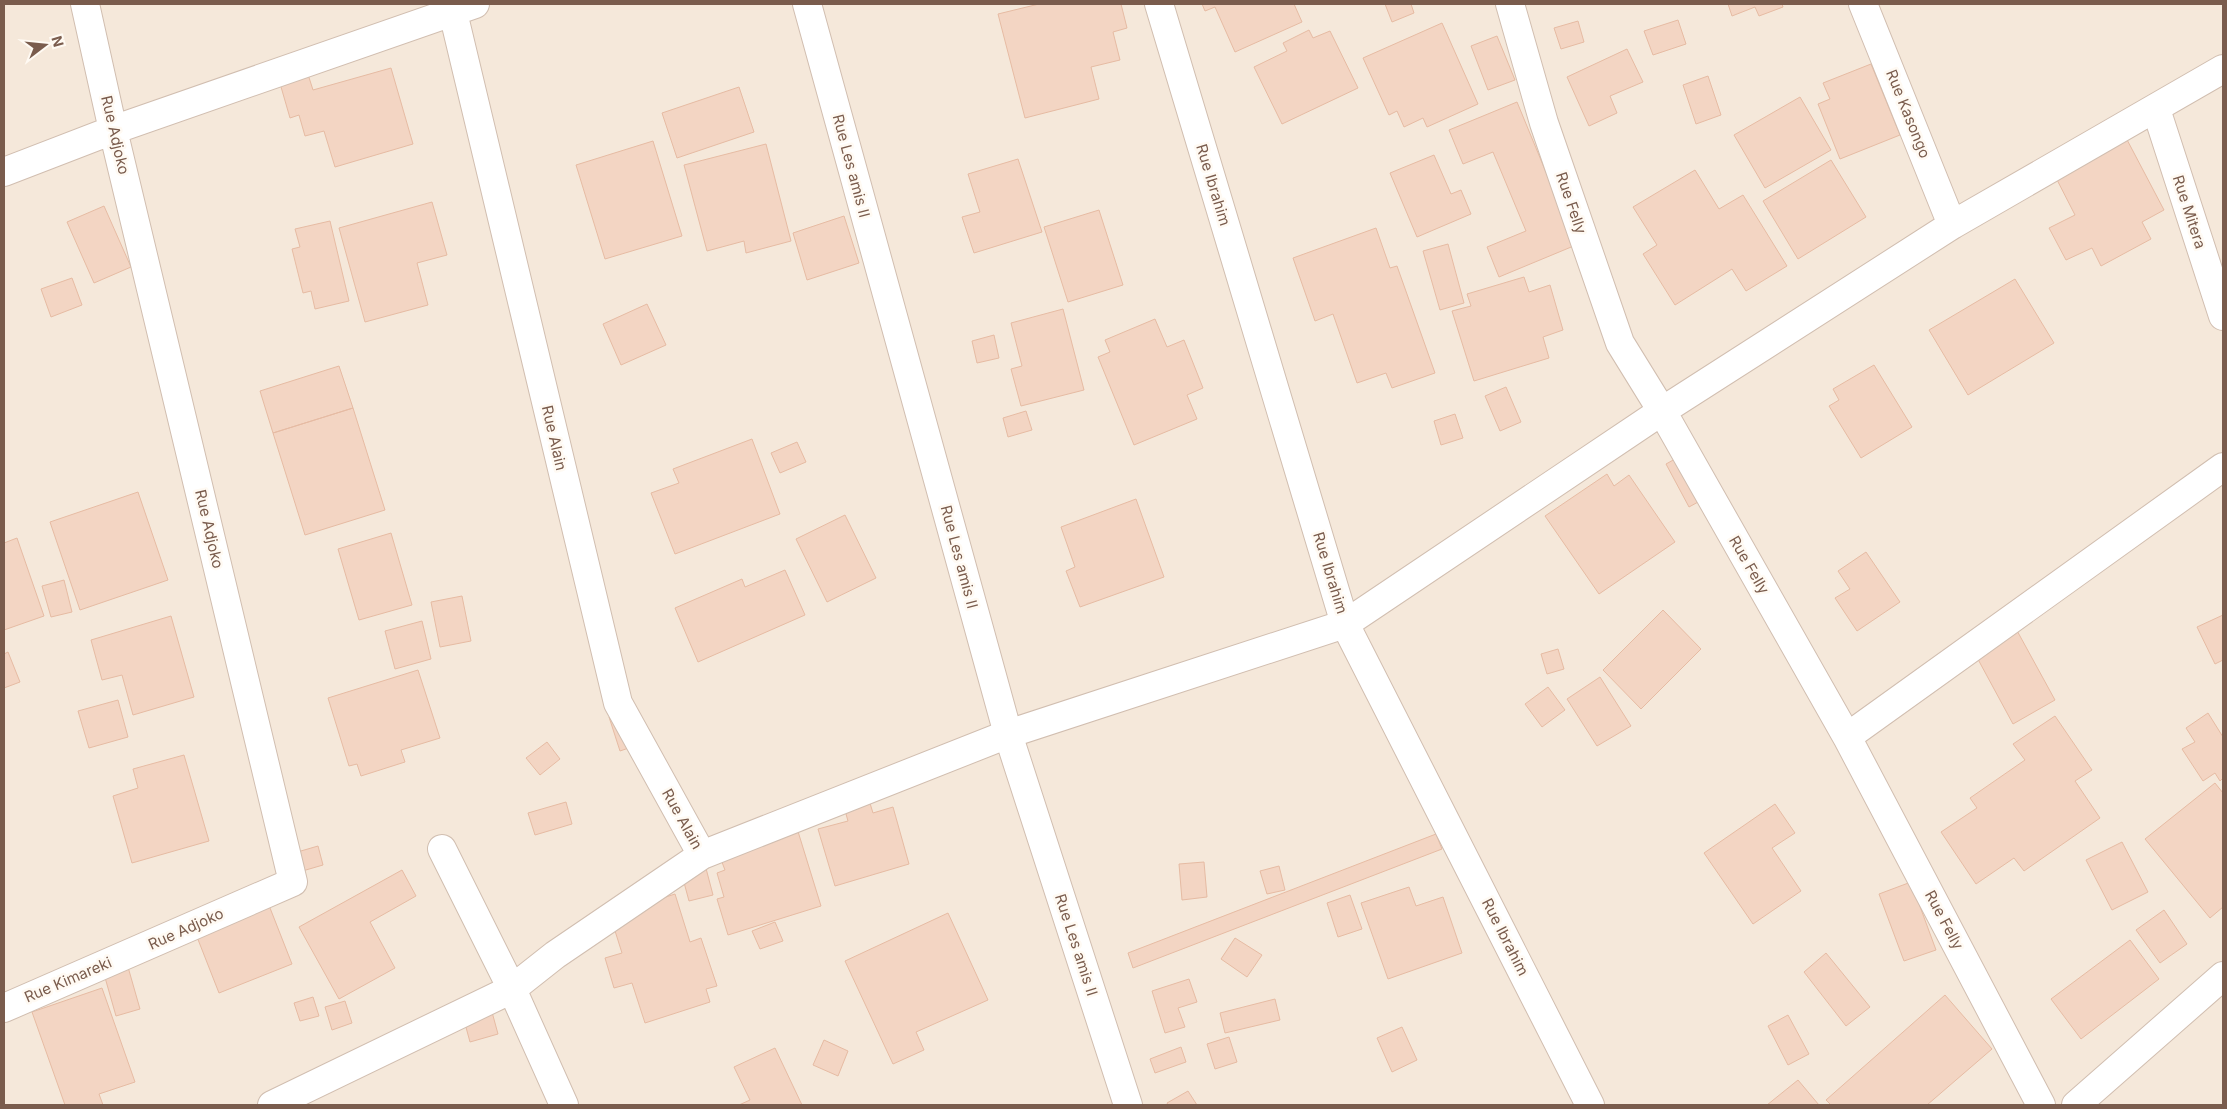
<svg xmlns="http://www.w3.org/2000/svg" width="2227" height="1109" viewBox="0 0 2227 1109" font-family="Inter,sans-serif">
  <style>
    .residential { fill: #f5e8da }
    .building { fill: #f3d5c3; stroke: #e6bba3 }
    .lines { fill: none; stroke-linecap: round; stroke-linejoin: round }
    .minor-casing { stroke: #d1beb0; stroke-width: 30 }
    .minor { stroke: #fff; stroke-width: 28 }
    .labels { text-anchor: middle; stroke-width: 5; stroke-linejoin: round; paint-order: stroke }
    .street-label { font-size: 15px; fill: #7a5c4d; stroke: #fffaf3 }
  </style>
  <rect width="100%" height="100%" fill="#fdf6ec"/>
  <path class="residential" d="M4,4H2223V1105H4Z"/>
  <path class="building" d="M1039,4H1121L1127,28L1113,32L1120,60L1091,67L1099,99L1025,118L998,14Z
    M1202,4H1294L1302,22L1235,52L1215,7L1205,11Z
    M1385,4H1411L1414,13L1392,22Z
    M1728,4H1782L1783,7L1759,16L1755,7L1732,16Z
    M1678,20L1686,44L1653,55L1644,31Z
    M1578,21L1584,42L1561,49L1554,28Z
    M1442,23L1478,104L1427,127L1423,118L1404,127L1397,111L1389,115L1363,58Z
    M1309,30L1313,38L1330,31L1358,88L1282,124L1254,67L1287,51L1283,43Z
    M1497,36L1515,80L1488,90L1471,46Z
    M1627,49L1643,82L1610,96L1617,113L1589,126L1567,77Z
    M1871,64L1900,135L1840,159L1818,104L1830,99L1823,83Z
    M305,65L313,90L391,68L413,144L335,167L324,131L305,136L299,115L290,118L277,73Z
    M1708,76L1721,115L1696,124L1683,85Z
    M739,87L754,132L677,158L662,113Z
    M1800,97L1831,150L1765,188L1734,135Z
    M1517,102L1576,245L1499,277L1487,247L1526,231L1493,152L1463,164L1449,130Z
    M2124,134L2164,210L2142,222L2151,239L2101,266L2092,248L2066,260L2049,228L2075,215L2052,170Z
    M653,141L682,236L605,259L576,165Z
    M766,144L791,241L746,253L744,241L707,251L684,165Z
    M1434,155L1451,194L1461,190L1471,214L1417,237L1390,173Z
    M1018,159L1042,232L974,253L962,217L980,212L968,174Z
    M1831,160L1866,217L1798,259L1763,201Z
    M1695,170L1719,209L1743,195L1787,266L1746,291L1732,269L1675,305L1643,254L1657,245L1633,207Z
    M432,202L447,255L417,263L428,305L365,322L339,228Z
    M104,206L131,267L94,283L67,222Z
    M1099,210L1123,285L1068,302L1044,227Z
    M844,216L859,263L807,280L793,233Z
    M330,221L349,301L315,309L311,291L303,293L292,249L300,247L295,229Z
    M1376,228L1390,268L1397,266L1435,373L1392,388L1386,373L1357,383L1333,314L1315,321L1293,258Z
    M1448,244L1464,303L1440,310L1423,251Z
    M1524,277L1529,292L1550,285L1563,330L1543,337L1549,358L1474,381L1452,311L1471,306L1467,294Z
    M72,278L82,305L51,317L41,289Z
    M2015,279L2054,343L1968,395L1929,330Z
    M647,304L666,345L621,365L603,324Z
    M1063,309L1084,390L1021,406L1011,369L1022,366L1011,323Z
    M1155,319L1167,347L1184,340L1203,388L1187,395L1197,419L1134,445L1098,357L1110,352L1105,340Z
    M994,335L999,358L977,363L972,341Z
    M1874,365L1912,427L1861,458L1829,406L1839,400L1833,389Z
    M339,366L353,408L273,433L260,391Z
    M1506,387L1521,422L1500,431L1485,396Z
    M353,408L385,510L305,535L273,433Z
    M1026,411L1032,430L1008,437L1003,418Z
    M1455,414L1463,438L1441,445L1434,421Z
    M752,439L780,514L675,554L651,493L679,483L673,469Z
    M797,442L806,462L780,473L771,453Z
    M1686,453L1709,496L1689,507L1666,464Z
    M1607,474L1614,486L1629,475L1675,542L1599,594L1545,516Z
    M138,492L168,580L80,610L50,522Z
    M1136,499L1164,577L1080,607L1066,571L1075,567L1061,527Z
    M845,515L876,578L827,602L796,539Z
    M391,533L412,605L359,620L338,549Z
    M17,538L44,616L4,630V543Z
    M1866,552L1900,602L1857,631L1835,598L1850,589L1838,571Z
    M785,570L805,615L698,662L675,608L742,579L745,587Z
    M64,580L72,612L51,617L42,586Z
    M462,596L471,641L440,647L431,602Z
    M1663,610L1701,649L1641,709L1603,670Z
    M2223,615V660L2215,664L2197,627Z
    M171,616L194,697L133,715L122,675L102,680L91,640Z
    M2009,616L2055,700L2013,724L1967,639Z
    M422,621L431,659L395,669L385,631Z
    M1558,649L1564,669L1547,674L1541,654Z
    M8,652L20,682L4,688V654Z
    M418,670L440,738L401,750L405,762L361,776L357,764L349,766L328,698Z
    M1600,677L1631,726L1597,746L1567,699Z
    M1548,687L1565,710L1542,727L1525,704Z
    M118,700L128,737L89,748L78,711Z
    M635,709L646,742L620,751L609,717Z
    M2208,713L2223,737V778L2220,781L2215,773L2203,781L2182,749L2195,742L2186,728Z
    M2055,716L2092,770L2075,781L2100,818L2024,871L2014,858L1976,884L1941,832L1977,808L1970,798L2025,760L2013,744Z
    M547,742L560,759L540,775L526,758Z
    M184,755L209,841L132,863L113,796L138,788L133,769Z
    M2215,783L2223,793V907L2210,918L2145,839Z
    M869,800L873,813L893,807L909,864L835,886L818,829L848,821L844,807Z
    M566,802L572,824L535,835L528,813Z
    M1775,804L1795,833L1772,848L1801,891L1753,924L1704,853Z
    M796,825L821,906L728,935L717,899L724,897L717,873L725,870L720,857Z
    M1436,834L1442,849L1133,968L1128,953Z
    M2122,842L2148,892L2112,910L2086,860Z
    M318,846L323,865L299,872L294,853Z
    M703,857L713,895L689,901L679,864Z
    M1204,862L1207,897L1182,900L1179,864Z
    M1279,866L1285,890L1267,894L1260,871Z
    M402,870L416,896L370,922L395,968L339,999L299,927Z
    M1911,882L1936,950L1904,961L1879,894Z
    M261,885L292,964L219,993L188,914Z
    M1409,887L1416,906L1443,897L1462,953L1388,979L1361,903Z
    M675,894L690,942L701,938L717,986L706,989L710,1002L645,1023L632,983L614,988L605,958L622,953L610,915Z
    M1350,895L1362,929L1338,937L1327,903Z
    M2164,910L2187,944L2160,963L2136,930Z
    M948,913L988,1000L916,1032L924,1050L893,1064L845,961Z
    M775,922L783,941L760,949L752,931Z
    M1235,938L1262,955L1247,977L1221,959Z
    M2130,940L2159,979L2081,1039L2051,999Z
    M1826,953L1870,1007L1846,1026L1804,972Z
    M128,967L140,1009L116,1016L104,974Z
    M1189,979L1197,1002L1178,1008L1185,1027L1165,1033L1152,991Z
    M102,988L135,1082L99,1094L103,1105H65L32,1012Z
    M1945,995L1992,1049L1927,1105H1831L1826,1100Z
    M313,997L319,1016L300,1021L294,1003Z
    M1275,999L1280,1020L1225,1033L1220,1013Z
    M345,1001L352,1023L332,1030L325,1007Z
    M492,1012L498,1034L470,1042L464,1020Z
    M1788,1015L1809,1054L1788,1065L1768,1026Z
    M1402,1027L1417,1060L1392,1072L1377,1038Z
    M1229,1037L1237,1062L1215,1069L1207,1044Z
    M824,1040L848,1051L838,1076L813,1065Z
    M1181,1047L1186,1062L1155,1073L1150,1059Z
    M775,1048L802,1105H739L750,1100L734,1067Z
    M1798,1080L1819,1105H1767Z
    M1188,1091L1197,1105H1168L1167,1103Z"/>
  <g class="lines">
    <g class="minor-casing">
      <path id="minor" d="M451,4L618,703L702,855
        M807,4L1008,734L1128,1105
        M1159,4L1345,624L1590,1105
        M1510,4L1544,123L1620,343L1662,411L1847,737L2041,1105
        M1863,4L1952,225
        M2156,109L2223,316
        M4,172L113,130L475,4
        M1847,737L2223,467
        M442,849L512,989L564,1105
        M4,1008L293,882L113,130L85,4
        M272,1105L512,989L555,955L702,855L1008,734L1345,624L1662,411L1952,225L2223,69
        M2076,1105L2223,976"/>
    </g>
    <use href="#minor" class="minor"/>
  </g>
  <g class="labels">
    <g class="street-label">
      <text transform="translate(1908 114) rotate(68)" y="5">Rue Kasongo</text>
      <text transform="translate(115 135) rotate(77)" y="5">Rue Adjoko</text>
      <text transform="translate(851 166) rotate(75)" y="5">Rue Les amis II</text>
      <text transform="translate(1213 185) rotate(73)" y="5">Rue Ibrahim</text>
      <text transform="translate(1571 203) rotate(71)" y="5">Rue Felly</text>
      <text transform="translate(2189 212) rotate(72)" y="5">Rue Mitera</text>
      <text transform="translate(554 438) rotate(77)" y="5">Rue Alain</text>
      <text transform="translate(209 529) rotate(77)" y="5">Rue Adjoko</text>
      <text transform="translate(959 557) rotate(75)" y="5">Rue Les amis II</text>
      <text transform="translate(1749 565) rotate(60)" y="5">Rue Felly</text>
      <text transform="translate(1330 573) rotate(73)" y="5">Rue Ibrahim</text>
      <text transform="translate(682 819) rotate(61)" y="5">Rue Alain</text>
      <text transform="translate(1944 920) rotate(62)" y="5">Rue Felly</text>
      <text transform="translate(186 929) rotate(-24)" y="5">Rue Adjoko</text>
      <text transform="translate(1505 937) rotate(63)" y="5">Rue Ibrahim</text>
      <text transform="translate(1076 945) rotate(72)" y="5">Rue Les amis II</text>
      <text transform="translate(68 980) rotate(-23)" y="5">Rue Kimareki</text>
    </g>
  </g>
  <rect width="2227" height="1109" fill="none" stroke="#7a5c4d" stroke-width="10"/>
  <g transform="translate(45 45) rotate(74)" stroke="#fffaf3" stroke-width="4" paint-order="stroke">
  <path d="M0-4L9 19L0 12L-9 19Z" fill="#7a5c4d"/>
  <text y="-8" font-size="14" font-weight="bold" text-anchor="middle" fill="#7a5c4d">N</text>
  </g>
</svg>
